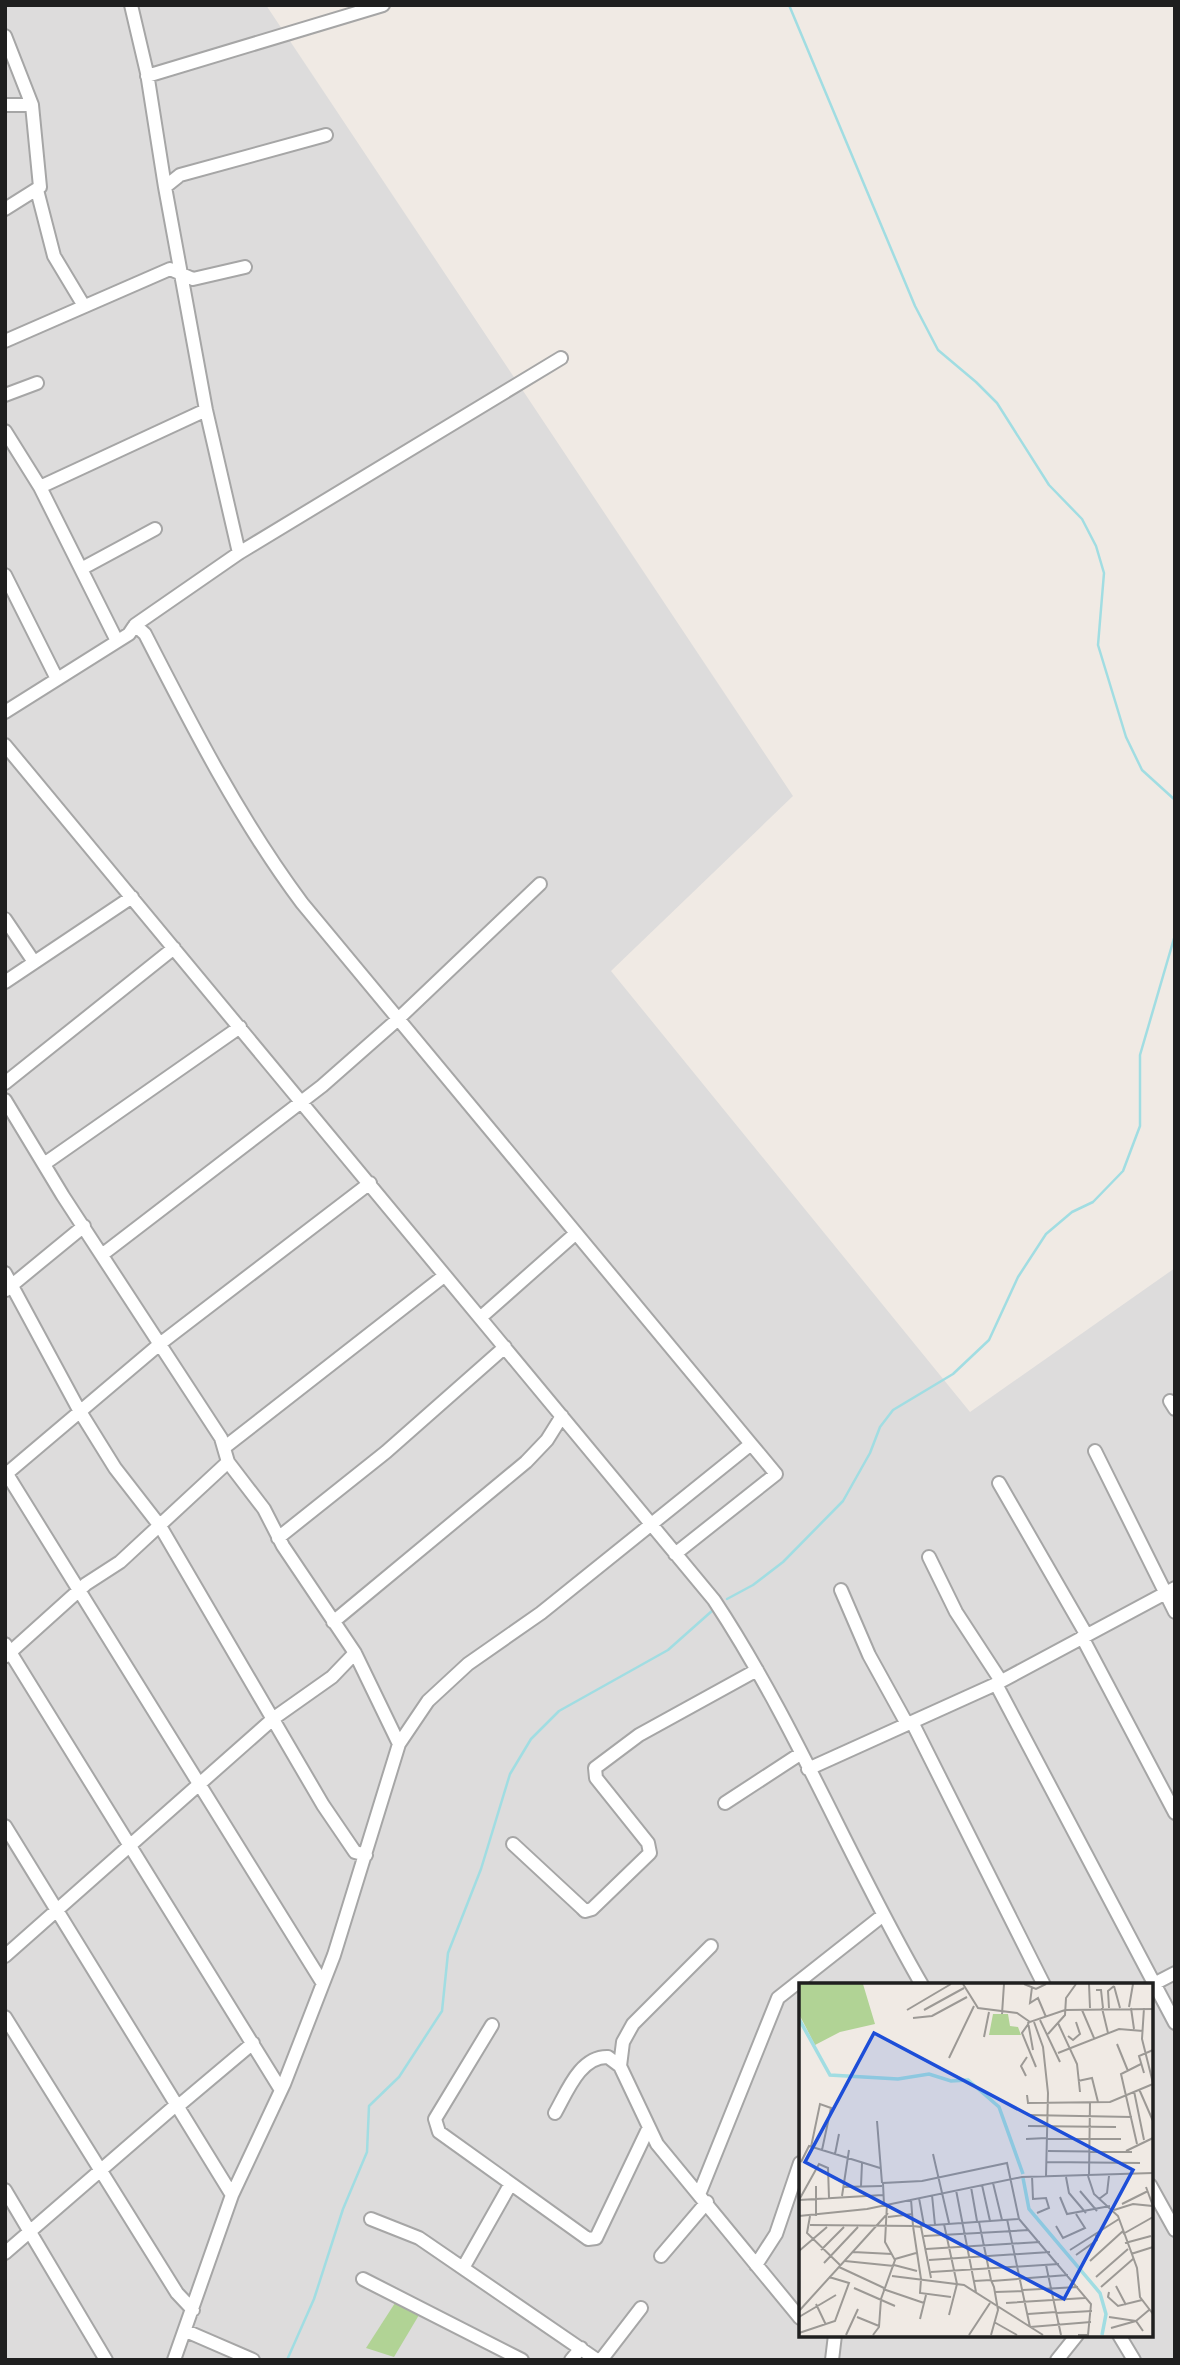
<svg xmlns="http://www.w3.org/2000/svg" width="1180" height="2365" viewBox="0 0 1180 2365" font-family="'Roboto Condensed',sans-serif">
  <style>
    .residential { fill: #dddcdc; fill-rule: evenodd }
    .forest { fill: #b1d395 }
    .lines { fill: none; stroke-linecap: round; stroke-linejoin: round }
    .stream { stroke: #a1dde2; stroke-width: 2.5 }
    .minor-casing { stroke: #a6a6a6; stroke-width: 16 }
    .minor { stroke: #fff; stroke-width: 12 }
    .inset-river { fill: none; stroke: #a1dde2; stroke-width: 3.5 }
    .inset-road { fill: none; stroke: #9c9995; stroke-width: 2 }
    .view { fill: #1d4ed8; fill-opacity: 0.15; stroke: #1d4ed8; stroke-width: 3.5 }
    .inset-edge { fill: none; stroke: #1f1f1f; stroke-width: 3.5 }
  </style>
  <rect width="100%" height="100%" fill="#f0eae4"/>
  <path class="residential" d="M5,5H266L793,796L611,971L970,1412L1175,1268V2360H5ZM800,1985H1150V2335H800Z"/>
  <path class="forest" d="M395,2303L419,2315L394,2357L366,2348Z"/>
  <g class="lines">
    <path class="stream" d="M789,5L915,306L938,350L976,382L997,403L1049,485L1082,519L1096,546L1104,573L1098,645L1126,737L1142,770L1175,800
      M727,1599L753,1585L783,1562L843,1501L870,1453L880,1427L893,1410L953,1374L989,1340L1018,1277L1046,1234L1072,1212L1093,1202L1123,1171L1140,1126V1055L1175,935
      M287,2360L314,2299L343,2209L367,2152L369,2106L399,2077L442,2011L448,1953L481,1869L510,1774L531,1739L559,1711L668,1650L713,1610"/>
    <g class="minor-casing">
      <path id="minor" d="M131,5L147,73L165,187
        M5,36L32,105
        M147,76L383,5
        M5,105H32L40,187L5,209
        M37,190L54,256L84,306
        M5,341L170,269L193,279L245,267
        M5,395L37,383
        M5,431L40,487L117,641
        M40,487L206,410
        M239,553L206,410L165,187L180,175L326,135
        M81,569L155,529
        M5,575L57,679
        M135,625L239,553L561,358
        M5,712L129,634L135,625L145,634C192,726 240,820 302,903L751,1444L541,1613L468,1664L428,1701L399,1744L334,1955L284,2084L232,2195L174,2360
        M5,745L714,1600C794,1721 849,1859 922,1985
        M5,919L34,962
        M5,982L132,897
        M5,1083L174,948
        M5,1100L63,1196L221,1438L228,1462L264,1509L283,1546L355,1653L399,1744
        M44,1164L240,1027
        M103,1254L322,1086L397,1020L540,884
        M5,1273L79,1410L115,1468L160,1526L323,1805L355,1852L366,1855
        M6,1290L84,1226
        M480,1318L575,1234
        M1170,1401L1175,1409
        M225,1447L444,1276
        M1095,1451L1175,1612
        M5,1471L322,1982
        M5,1475L161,1343L370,1183
        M999,1483L1086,1634
        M278,1538L386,1452L505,1347
        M675,1554L776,1474L751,1444
        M929,1557L956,1612L1001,1681
        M841,1590L869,1655L907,1724
        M333,1622L526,1462L547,1440L562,1416
        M1082,1637L1175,1813
        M5,1644L281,2090
        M6,1656L86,1584L120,1562L228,1462
        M996,1684L1175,2023
        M912,1722L1044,1985
        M808,1769L996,1684L1175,1588
        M725,1803L800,1754
        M5,1826L232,2195
        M513,1844L582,1908L585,1911L592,1909L650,1853L648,1843L596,1778L595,1768L639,1735L757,1670
        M711,1946L633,2024L623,2042L620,2066L657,2144L800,2318
        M5,1956L274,1718L332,1677L355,1653
        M1150,1986L1175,1973
        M5,2017L177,2293L193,2310
        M492,2025L435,2119L439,2132L588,2239L596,2238L649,2127
        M177,2107L253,2043
        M555,2113C567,2092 580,2056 608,2057L620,2066
        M1150,2185L1175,2230
        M5,2190L106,2360
        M700,2192L778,1998L882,1916
        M371,2219L419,2238L597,2360
        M5,2253L176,2105
        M661,2256L707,2202
        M756,2265L776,2234L800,2163
        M463,2268L510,2185
        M363,2279L522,2360
        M186,2331L253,2360
        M1119,2335L1134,2360
        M571,2360L581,2348
        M601,2360L641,2308
        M832,2360L835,2335
        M1057,2360L1077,2335"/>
    </g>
    <use href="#minor" class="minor"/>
  </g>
  <g transform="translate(799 1983)">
    <rect width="354" height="354" fill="#f0eae4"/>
    <path d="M0,1H64L76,41L41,49L16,62L0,31ZM194,31H209L211,43L219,44L222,52H190Z" fill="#b1d395"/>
    <path class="inset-river" d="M0,36L31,92L99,96L130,91L152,98L169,97L200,124L224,191M224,195L230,226L301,310L307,331L303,352"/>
    <path class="inset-road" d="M164,1L179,25L218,30L231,39L266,27L354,26M225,1L237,6L247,1M290,1L291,25M315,3L321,25M233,4L231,20L239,15L247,34M297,7H302L304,25M330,24L334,1M303,25L309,50M310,25L309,8L315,3M332,25L335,46M345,25L343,56L354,100M108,27L152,1M125,27L165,5M283,27L295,55M203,31L205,1M114,35L133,33L168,14M241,37L261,79M229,39L234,67M235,39L244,64L249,110L247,193M230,40L223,50L237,84M259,40L278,81L281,109M249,51L266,32L267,15L277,1M269,53L274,57L281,51L277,39M185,54L190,29M318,61L329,88M259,70L320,46L344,48M150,75L175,23M345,90L340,73L354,67M227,93L222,83L228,74M279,98L293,95L299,119M340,106L354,138M335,108L345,157M228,112L229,120L311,119L354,101M228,132L333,134M78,138L83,200M229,143L317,144M40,151L36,171L81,185M227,156L248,155M248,156H322M338,161L322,91L342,81M12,164L21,121L32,125L23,167M249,168L333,169M327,168L354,155M134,171L150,240M2,179L10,163L36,171M248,179L341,180M233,193L234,216L247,215L250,225L238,230M289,193L295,211L319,233L338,285L341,314L354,331M290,193L291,119M267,194L270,210L287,230M194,200L203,237M183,202L191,238M17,203V233M62,203L63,180M44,204L83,203M172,204L178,238M157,207L177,309M281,208L298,228M133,212L136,242M43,213L50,167M261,214L268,231L311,223M120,215L125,242M112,216L114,243L122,244L132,295M300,216L308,210L310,193M0,217L84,212M0,217L20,181L29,185L30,215M323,221L349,208M85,222L84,200L123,198L208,180L220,236L292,321L289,352H279M315,227L334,221L354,223L347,204M0,233L68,226L223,194L354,190M11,233L8,250L41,282M89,234L114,231M208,236L231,344M180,239L192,297M145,241L158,301M11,242L114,243L122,296M121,243L219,236M257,243L264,255L286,245L277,231M324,251L354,234M125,253L230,247M326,260L352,253M127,266L241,259M22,267L45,244M271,267L320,236M0,268L28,244M54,269L93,271M332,271L354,264M277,272L298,257L297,252M96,276L117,270M130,277L251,269M46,278L95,283M291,278L324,248M25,280L59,244M95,282L118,288M247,282L262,352M40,284L85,305M132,289L260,281M93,293L165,302L244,352M297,294L329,266M122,296L121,310L152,314M175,298L192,297L195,304L199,327L192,352M193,298L269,292M317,303L327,322M302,304L334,276M55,305L96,323M84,306L125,320M224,307L279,304M196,309L224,308M310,309L309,314L319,323L343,317M207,320L286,315M17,321L27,342M0,328L89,230M257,330L293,328M229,331L257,329M150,332L158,301M0,334L37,312M58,334L80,343M310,334L337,338L350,327M121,336L127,312M195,339L218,352M231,344L292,339M312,345L337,338L344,348M0,350L36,338L50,300L30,294M47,352L59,326M74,352L80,344L82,316L96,277L86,259L88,221M170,352L191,320"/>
    <path class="view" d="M75,50L334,187L265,316L6,179Z"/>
    <rect width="354" height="354" class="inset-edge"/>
  </g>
  <rect width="1180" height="2365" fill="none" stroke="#1f1f1f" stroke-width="14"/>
</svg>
